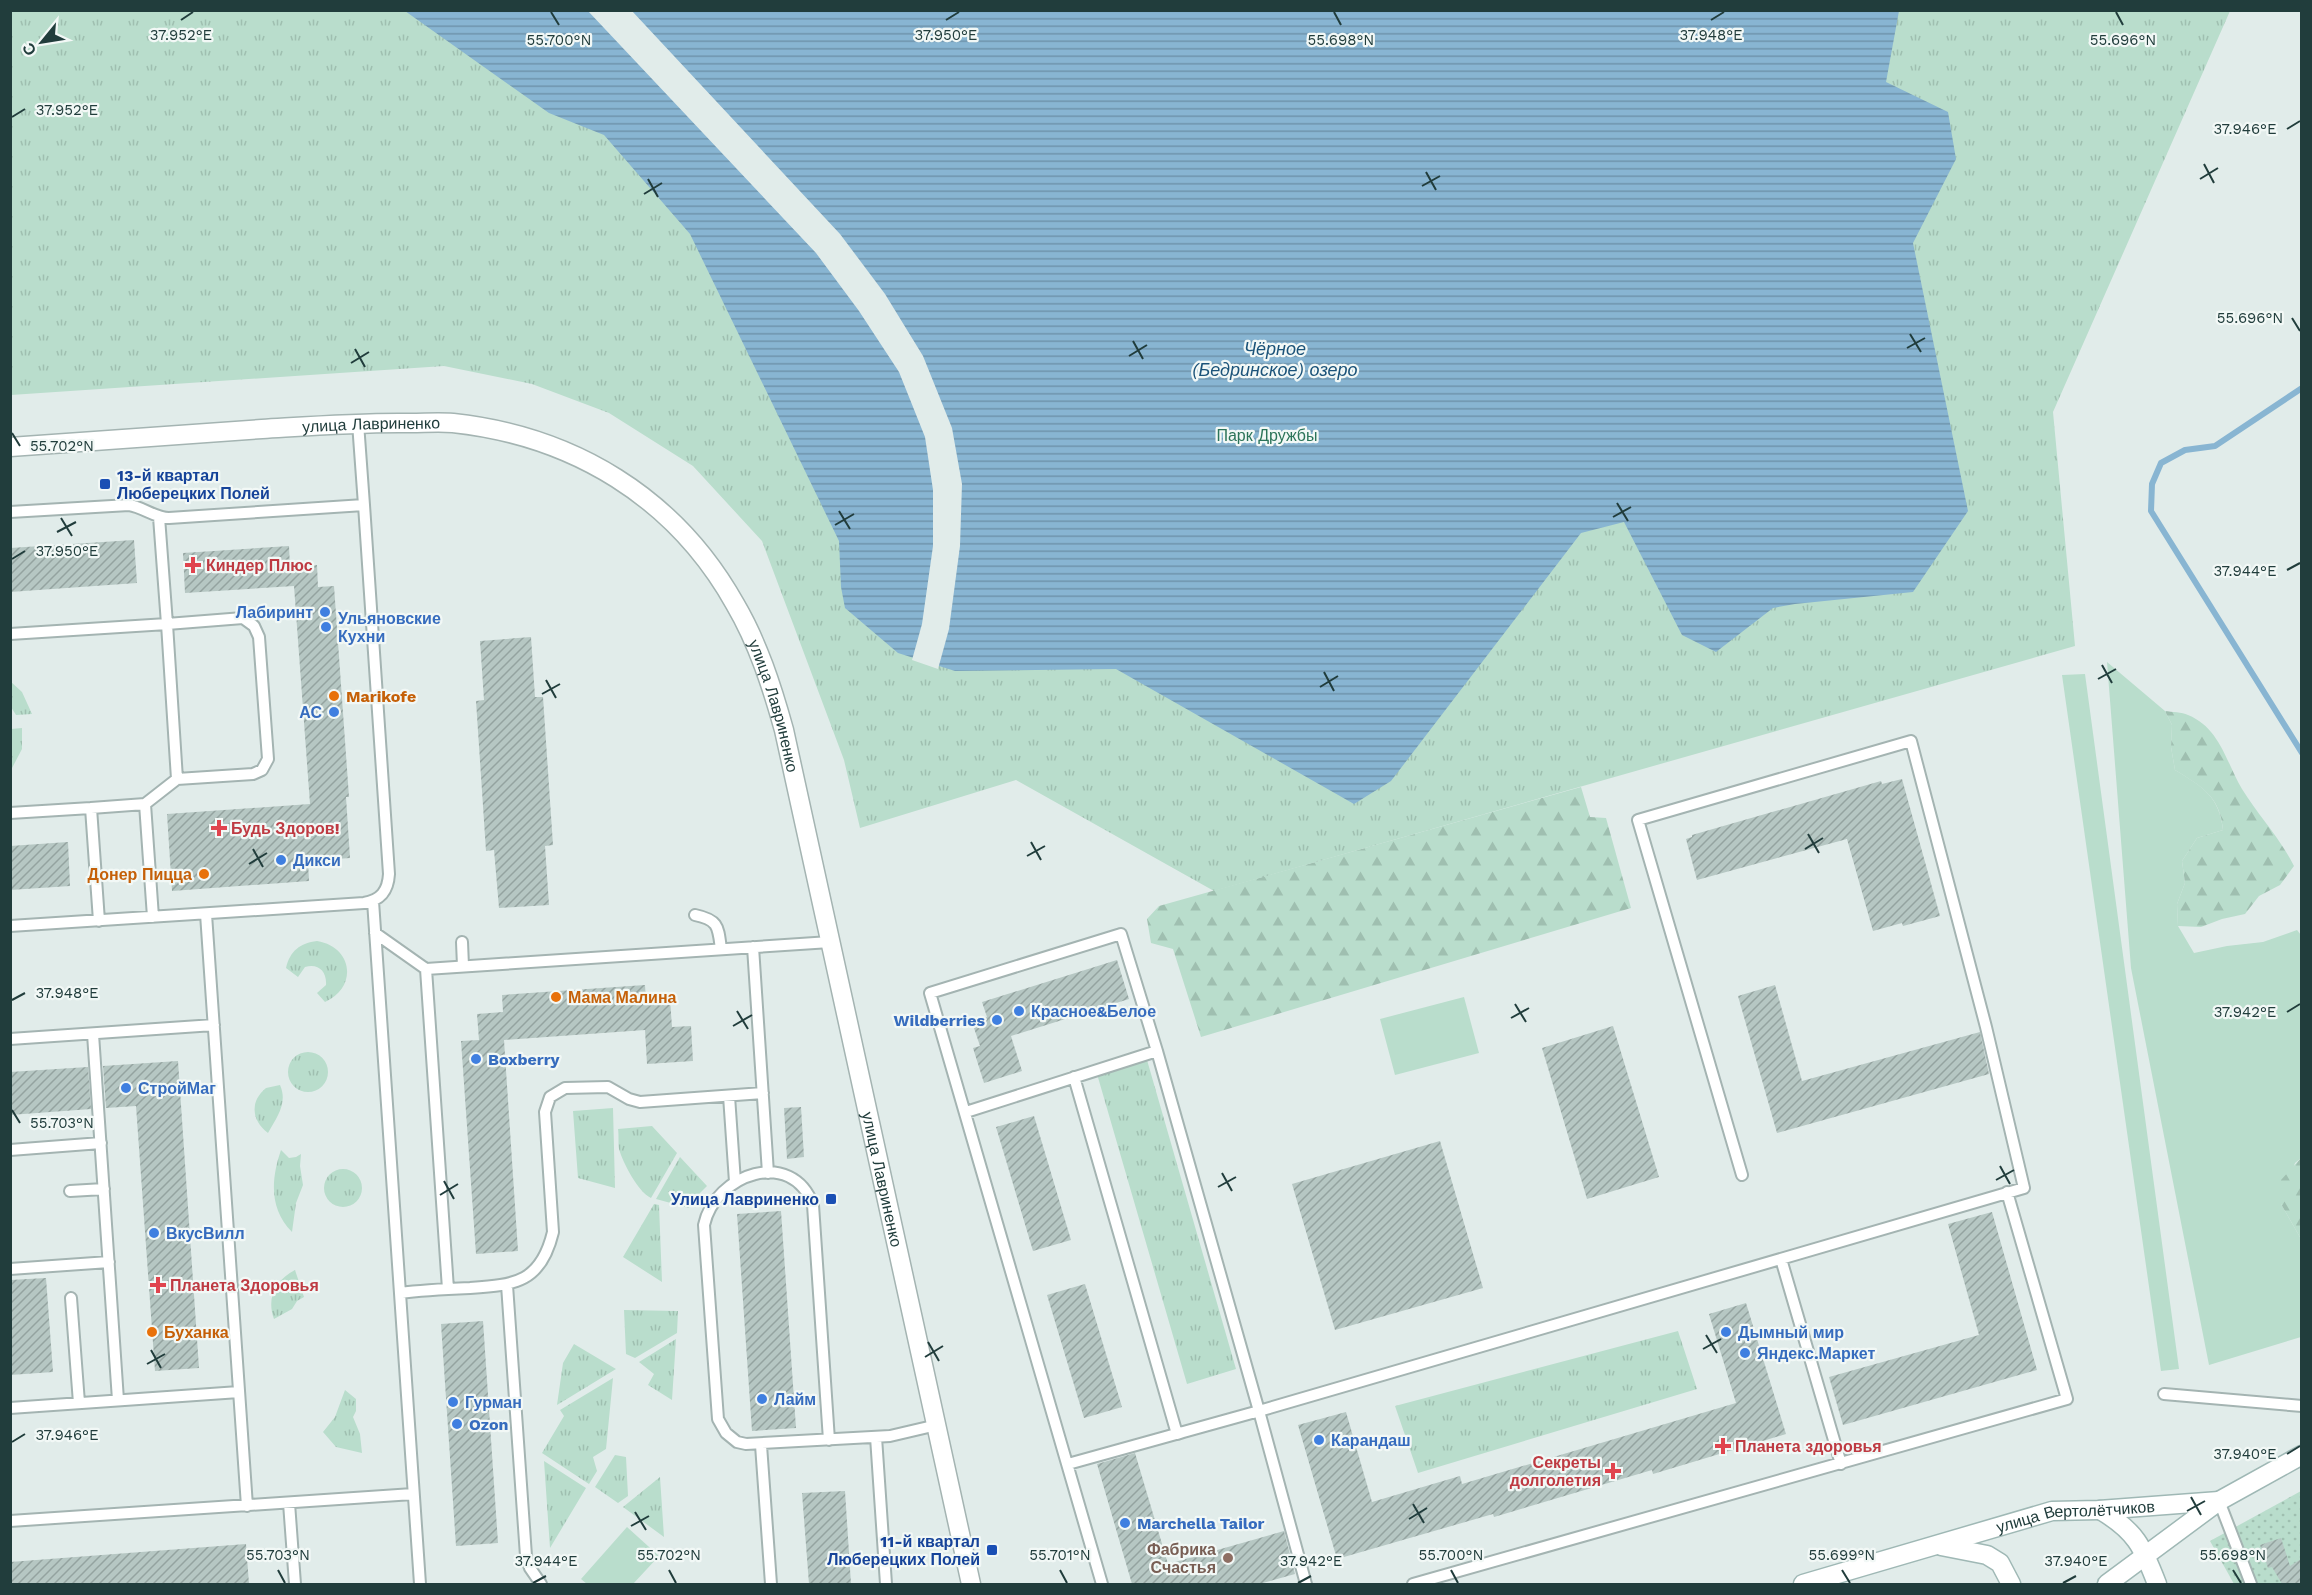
<svg xmlns="http://www.w3.org/2000/svg" width="2312" height="1595" viewBox="0 0 2312 1595" font-family="'Work Sans',sans-serif">
  <style>
    .grass { fill: #b9ddcc }
    .forest { fill: url(#forest-firs) }
    .park { fill: url(#park-tufts) }
    .garden { fill: url(#garden-dots) }
    .water { fill: url(#water-rules) }
    .pier { fill: #e1ecea }
    .lines { fill: none; stroke-linecap: round; stroke-linejoin: round }
    .stream { stroke: #88b5d2; stroke-width: 6 }
    .building { fill: url(#building-hatch) }
    .service-casing { stroke: #a4b4b2; stroke-width: 14 }
    .minor-casing { stroke: #a4b4b2; stroke-width: 21 }
    .secondary-casing { stroke: #9fb8b5; stroke-width: 21 }
    .service { stroke: #fff; stroke-width: 10 }
    .minor { stroke: #fff; stroke-width: 18 }
    .secondary { stroke: #fff; stroke-width: 18 }
    .ticks { fill: none; stroke: #213d3c; stroke-width: 2 }
    .transit-dot { fill: #1a4fb4; stroke: #f2f8f6; stroke-width: 2 }
    .health-dot { fill: #e0444e; stroke: #f2f8f6; stroke-width: 2 }
    .shop-dot { fill: #3f7fe0; stroke: #f2f8f6; stroke-width: 2 }
    .food-dot { fill: #e8710a; stroke: #f2f8f6; stroke-width: 2 }
    .education-dot { fill: #8d6e63; stroke: #f2f8f6; stroke-width: 2 }
    .labels { text-anchor: middle; stroke-width: 4.5; stroke-linejoin: round; paint-order: stroke }
    .street-label { font-size: 16px; fill: #213d3c; stroke: #f2f8f6 }
    .park-label { font-size: 16px; fill: #2b7459; stroke: #f2f8f6 }
    .transit-label { font-size: 16px; font-weight: bold; fill: #164399; stroke: #f2f8f6; text-anchor: end }
    .health-label { font-size: 16px; font-weight: bold; fill: #be3a42; stroke: #f2f8f6; text-anchor: start }
    .shop-label { font-size: 16px; font-weight: bold; fill: #366cbe; stroke: #f2f8f6; text-anchor: start }
    .food-label { font-size: 16px; font-weight: bold; fill: #c56008; stroke: #f2f8f6; text-anchor: start }
    .education-label { font-size: 16px; font-weight: bold; fill: #785e54; stroke: #f2f8f6; text-anchor: end }
    .water-label { font-size: 18px; font-style: italic; fill: #1b5379; stroke: #f2f8f6 }
    .ticks-label { font-size: 15px; text-anchor: middle; fill: #213d3c; stroke: #f2f8f6; stroke-width: 4.5; stroke-linejoin: round; paint-order: stroke }
  </style>
  <defs>
    <pattern id="forest-firs" width="22" height="20" patternUnits="userSpaceOnUse" patternTransform="scale(1.5)"><rect width="22" height="20" fill="#b9ddcc"/><path d="M5 1l3.5 6h-7zM16 11l3.5 6h-7z" fill="#9fbfb0"/></pattern>
    <pattern id="park-tufts" width="24" height="20" patternUnits="userSpaceOnUse" patternTransform="scale(1.5)"><rect width="24" height="20" fill="#b9ddcc"/><path d="M3 7l-1-3M5 7V3M7 7l1-3M15 17l-1-3M17 17v-4M19 17l1-3" fill="none" stroke="#9fbfb0"/></pattern>
    <pattern id="garden-dots" width="8" height="8" patternUnits="userSpaceOnUse" patternTransform="scale(1.5)"><rect width="8" height="8" fill="#b9ddcc"/><path d="M2 2h.1M6 6h.1" fill="none" stroke="#9fbfb0" stroke-width="1.8" stroke-linecap="round"/></pattern>
    <pattern id="water-rules" width="6" height="5" patternUnits="userSpaceOnUse" patternTransform="scale(1.5)"><rect width="6" height="5" fill="#88b5d2"/><path d="M0 2.5h6" fill="none" stroke="#6f94ac"/></pattern>
    <pattern id="building-hatch" width="6" height="6" patternUnits="userSpaceOnUse" patternTransform="scale(1.5)"><rect width="6" height="6" fill="#b6c7c3"/><path d="M-1 1l2-2M0 6l6-6M5 7l2-2" fill="none" stroke="#94a3a0"/></pattern>
  </defs>
  <rect width="100%" height="100%" fill="#e1ecea"/>
  <path class="grass" d="M2107,662L2165,711L2172,725L2171,747L2175,770C2203,787 2219,796 2223,830L2197,838L2182,861L2185,883L2177,904L2178,926L2194,953L2227,946L2263,942L2297,930L2301,935V1158L2295,1163L2281,1204L2301,1239V1337L2209,1365L2131,968Z
    M2085,674L2179,1369L2161,1371L2062,675Z
    M1464,997L1479,1053L1395,1075L1380,1019Z
    M627,1527L659,1556L633,1584H587L581,1579Z"/>
  <path class="forest" d="M2165,711C2172,712 2182,712 2188,715C2220,728 2226,762 2242,789C2258,815 2280,838 2294,866L2280,885L2259,896L2245,914L2222,919L2201,927L2178,926L2177,904L2185,883L2182,861L2197,838L2223,830C2220,796 2202,787 2175,770L2171,747L2172,725Z
    M1581,787L1590,817L1606,818L1631,908L1201,1037L1173,949L1151,943L1147,919L1159,906Z
    M2301,1158V1239L2281,1204V1180Z"/>
  <path class="park" d="M11,11H2230L2053,412L2075,646L1214,891L1016,780L860,828L844,760L762,541L693,466L609,413L532,384L444,366L11,395Z
    M10,681L22,692L32,714L16,715L11,707Z
    M22,728V749L11,770V729Z
    M317,941C353,947 358,987 325,1002L317,993L326,985C327,971 318,963 305,967L298,977L286,968C290,951 300,943 317,941Z
    M288 1072a20 20 0 1 1 40 0a20 20 0 1 1-40 0Z
    M1147,1060L1236,1369L1187,1384L1097,1074Z
    M280,1085C288,1103 277,1117 268,1133C252,1121 249,1102 266,1088Z
    M613,1108L615,1188L578,1178L573,1111Z
    M652,1126L677,1153L651,1198C638,1192 623,1163 619,1149C618,1143 619,1135 618,1129Z
    M281,1150L289,1158L296,1157L301,1154L300,1166L303,1185L296,1203L292,1232C269,1209 271,1179 281,1150Z
    M680,1157L707,1186L690,1203L689,1208L656,1199Z
    M324 1188a19 19 0 1 1 38 0a19 19 0 1 1-38 0Z
    M654,1204L659,1205L662,1282L623,1257Z
    M295,1270L304,1297L297,1301L292,1309L274,1319C266,1297 276,1280 295,1270Z
    M624,1310L678,1311L677,1333L635,1358L626,1354Z
    M1678,1331L1697,1389L1418,1473L1395,1406Z
    M676,1339L672,1400L648,1385L654,1374L639,1362Z
    M574,1344L616,1369L557,1405L563,1363Z
    M613,1378L606,1449L593,1457L597,1471L589,1484L542,1453L564,1416L560,1410Z
    M345,1390L356,1399V1411L353,1417L360,1434L362,1453L336,1447L323,1432L335,1417Z
    M615,1455L626,1457L628,1496L618,1503L595,1487Z
    M544,1461L586,1488L550,1548Z
    M660,1477L664,1537L623,1507Z"/>
  <path class="garden" d="M2301,1491V1584H2234L2210,1541Z"/>
  <path class="water" d="M405,11H1899L1886,82L1948,112L1956,159L1913,243L1968,511L1913,592L1795,604L1773,608L1716,652L1682,635L1624,522L1581,533L1391,781L1354,804L1116,669L955,671L898,653L845,608L841,587L839,541L690,234L604,135L549,113Z"/>
  <path class="pier" d="M588,11H632L840,234L885,294L923,356L952,428L962,484L960,546L949,629L938,669L912,660L922,624L933,546V490L925,437L899,372L859,311L816,253Z"/>
  <g class="lines">
    <path class="stream" d="M2302,388L2215,446L2185,450L2161,463L2152,484L2151,511L2302,753"/>
  </g>
  <path class="building" d="M134,540L137,583L10,592V548Z
    M289,546L290,567L317,565L318,587L334,586L349,797H346L350,858L308,861L309,881L172,891L167,814L310,804L294,586L185,593L183,553Z
    M531,637L535,697H543L553,845L545,846L549,905L499,908L494,850L486,851L476,701L484,700L480,641Z
    M1902,779L1940,916L1903,926L1902,923L1873,931L1847,839L1697,880L1686,839L1692,837V835L1881,781L1882,784Z
    M68,842L70,886L10,890V846Z
    M1117,960L1129,999L1011,1036L1022,1071L984,1083L973,1048L980,1046L972,1022L987,1017L982,1002Z
    M645,985L646,1001L670,999L672,1027L691,1026L693,1061L647,1064L645,1030L504,1040L518,1251L476,1254L461,1041L479,1040L477,1014L503,1012L502,995Z
    M1775,985L1802,1081L1980,1032L1989,1074L1777,1133L1738,996Z
    M1613,1026L1659,1177L1587,1199L1542,1048Z
    M178,1061L199,1368L155,1371L136,1106L106,1108L103,1066Z
    M88,1067L91,1109L10,1115V1072Z
    M801,1107L804,1157L787,1159L784,1108Z
    M1034,1116L1071,1240L1033,1251L996,1127Z
    M1440,1141L1483,1288L1335,1330L1292,1184Z
    M781,1211L796,1428L752,1431L737,1214Z
    M1992,1212L2037,1370L1843,1425L1829,1377L1979,1335L1948,1224Z
    M46,1278L53,1372L10,1375V1280Z
    M1085,1284L1122,1407L1084,1418L1047,1295Z
    M1746,1303L1786,1434L1653,1474L1652,1470L1494,1517L1493,1514L1337,1559L1298,1425L1346,1412L1372,1502L1460,1476L1462,1484L1736,1403L1709,1314Z
    M483,1321L498,1543L456,1546L441,1324Z
    M1135,1453L1168,1564L1284,1531L1295,1574L1259,1584H1132L1097,1464Z
    M845,1491L851,1584H809L802,1493Z
    M2281,1538L2290,1566L2301,1559V1584H2282L2272,1567L2268,1568L2260,1545Z
    M246,1544L249,1584H10V1562Z"/>
  <g class="lines">
    <g class="service-casing">
      <path id="service" d="M10,512L129,505C143,507 155,518 169,518L364,505L358,423
        M10,634L167,624L177,779
        M145,804L153,917
        M10,813L91,808
        M373,901L420,1584
        M206,914L247,1506
        M695,915C719,920 718,927 721,949
        M99,921L91,808L145,804L177,779L253,774L262,770L268,759L259,637L254,626L243,618L167,624L159,517
        M10,926L364,903C381,900 388,891 389,874L364,505
        M375,933L426,969L830,942
        M462,942L463,966
        M753,947L768,1173
        M426,969L448,1289
        M93,1034L118,1400
        M10,1039L214,1025
        M1157,1051L1259,1411
        M1074,1077L1177,1434L1183,1432
        M729,1096L735,1182
        M966,1112L1157,1051L1121,934L930,993L1102,1584
        M10,1150L101,1143
        M70,1191L104,1189
        M1781,1259L1841,1464
        M10,1269L109,1262
        M507,1285L526,1556L530,1568L541,1584
        M400,1293C423,1290 446,1289 470,1288C516,1285 541,1282 553,1232L545,1112L550,1097L565,1088L608,1087L629,1099L640,1102L763,1093
        M71,1298L79,1403
        M2164,1394L2302,1406
        M10,1408L239,1392
        M1253,1413L1259,1411L1306,1584
        M876,1437L886,1584
        M829,1440L813,1205C792,1147 715,1174 704,1225L718,1419L726,1433L737,1442L746,1444L890,1436L937,1425
        M761,1445L771,1584
        M1068,1464L1259,1411L2024,1188L1986,1027L1911,741L1638,820L1742,1175
        M2219,1501L2251,1584
        M289,1503L295,1584
        M10,1521L413,1494
        M1413,1584L2067,1399L2007,1192"/>
    </g>
    <g class="minor-casing">
      <g id="minor">
        <path id="s1" d="M10,447C94,441 178,435 262,429C311,426 361,422 411,423C424,423 439,422 453,423C573,436 675,497 735,604C758,643 772,687 784,730L971,1584"/>
      </g>
    </g>
    <g class="secondary-casing">
      <g id="secondary">
        <path d="M2100,1510C2135,1530 2143,1547 2157,1584"/>
        <path d="M1941,1546L1987,1555L2000,1563L2011,1584"/>
        <path id="s2" d="M1803,1584L2052,1511L2099,1510L2219,1501"/>
        <path d="M2107,1584L2219,1501L2302,1455"/>
      </g>
    </g>
    <use href="#service" class="service"/>
    <use href="#minor" class="minor"/>
    <use href="#secondary" class="secondary"/>
  </g>
  <path class="ticks" d="M551,12L559,25M1334,12L1341,25M2116,12L2123,25M181,20L193,12M946,20L959,12M1711,20L1724,12M12,117L25,109M2287,129L2300,121M2204,164L2214,183M1426,172L1436,190M648,179L658,197M2200,179L2218,168M1422,186L1440,176M644,194L662,183M2292,318L2300,331M1910,334L1921,352M1133,341L1143,359M1907,348L1925,338M355,349L365,367M1129,356L1147,345M351,363L369,352M12,433L20,446M1617,503L1628,521M839,511L850,529M1613,517L1631,507M61,518L72,536M835,525L854,514M57,532L76,522M12,559L25,551M2287,570L2300,563M2102,665L2112,683M1324,672L1334,691M2098,679L2116,669M546,680L556,698M1320,687L1338,676M542,694L560,684M1808,834L1819,853M1031,842L1041,860M253,849L263,867M1805,849L1823,838M1027,856L1045,846M249,864L267,853M12,1000L25,993M1515,1004L1526,1022M737,1011L748,1029M2287,1012L2300,1004M1511,1018L1529,1008M733,1026L752,1015M12,1110L20,1123M2000,1166L2010,1184M1222,1173L1232,1191M1996,1180L2014,1170M444,1181L454,1199M1218,1187L1236,1177M440,1195L458,1184M1706,1335L1717,1353M928,1342L939,1361M1703,1349L1721,1339M151,1350L161,1368M925,1357L943,1346M147,1364L165,1354M12,1442L25,1434M2287,1454L2300,1446M2191,1497L2201,1515M1413,1504L1424,1523M2187,1511L2205,1501M635,1512L646,1530M1409,1519L1427,1508M631,1526L649,1516M278,1570L285,1583M669,1570L676,1583M1060,1570L1067,1583M1451,1570L1458,1583M1842,1570L1850,1583M2233,1570L2241,1583M533,1583L546,1576M1298,1583L1311,1576M2063,1583L2076,1576"/>
  <g class="transit-dot">
    <rect x="99" y="478" width="12" height="12" rx="3"/>
    <rect x="825" y="1193" width="12" height="12" rx="3"/>
    <rect x="986" y="1544" width="12" height="12" rx="3"/>
  </g>
  <g class="health-dot">
    <path d="M190 556h6v6h6v6h-6v6h-6v-6h-6v-6h6z"/>
    <path d="M216 819h6v6h6v6h-6v6h-6v-6h-6v-6h6z"/>
    <path d="M155 1276h6v6h6v6h-6v6h-6v-6h-6v-6h6z"/>
    <path d="M1720 1437h6v6h6v6h-6v6h-6v-6h-6v-6h6z"/>
    <path d="M1610 1462h6v6h6v6h-6v6h-6v-6h-6v-6h6z"/>
  </g>
  <g class="shop-dot">
    <circle cx="325" cy="612" r="6"/>
    <circle cx="326" cy="627" r="6"/>
    <circle cx="334" cy="712" r="6"/>
    <circle cx="281" cy="860" r="6"/>
    <circle cx="1019" cy="1011" r="6"/>
    <circle cx="997" cy="1020" r="6"/>
    <circle cx="476" cy="1059" r="6"/>
    <circle cx="126" cy="1088" r="6"/>
    <circle cx="154" cy="1233" r="6"/>
    <circle cx="1726" cy="1332" r="6"/>
    <circle cx="1745" cy="1353" r="6"/>
    <circle cx="762" cy="1399" r="6"/>
    <circle cx="453" cy="1402" r="6"/>
    <circle cx="457" cy="1424" r="6"/>
    <circle cx="1319" cy="1440" r="6"/>
    <circle cx="1125" cy="1523" r="6"/>
  </g>
  <g class="food-dot">
    <circle cx="334" cy="696" r="6"/>
    <circle cx="204" cy="874" r="6"/>
    <circle cx="556" cy="997" r="6"/>
    <circle cx="152" cy="1332" r="6"/>
  </g>
  <circle class="education-dot" cx="1228" cy="1558" r="6"/>
  <g class="labels">
    <g class="street-label">
      <text dy="6" stroke="none"><textPath href="#s1" startOffset="362">улица Лавриненко</textPath></text>
      <text dy="6" stroke="none"><textPath href="#s1" startOffset="902">улица Лавриненко</textPath></text>
      <text dy="6" stroke="none"><textPath href="#s1" startOffset="1388">улица Лавриненко</textPath></text>
      <text dy="6" stroke="none"><textPath href="#s2" startOffset="282">улица Вертолётчиков</textPath></text>
    </g>
    <g class="park-label">
      <text x="1267" y="441">Парк Дружбы</text>
    </g>
    <g class="transit-label">
      <text x="117" y="481" text-anchor="start">13-й квартал<tspan x="117" dy="18">Люберецких Полей</tspan></text>
      <text x="819" y="1205">Улица Лавриненко</text>
      <text x="980" y="1547">11-й квартал<tspan x="980" dy="18">Люберецких Полей</tspan></text>
    </g>
    <g class="health-label">
      <text x="206" y="571">Киндер Плюс</text>
      <text x="231" y="834">Будь Здоров!</text>
      <text x="170" y="1291">Планета Здоровья</text>
      <text x="1735" y="1452">Планета здоровья</text>
      <text x="1601" y="1468" text-anchor="end">Секреты<tspan x="1601" dy="18">долголетия</tspan></text>
    </g>
    <g class="shop-label">
      <text x="313" y="618" text-anchor="end">Лабиринт</text>
      <text x="338" y="624">Ульяновские<tspan x="338" dy="18">Кухни</tspan></text>
      <text x="322" y="718" text-anchor="end">АС</text>
      <text x="293" y="866">Дикси</text>
      <text x="1031" y="1017">Красное&amp;Белое</text>
      <text x="985" y="1026" text-anchor="end">Wildberries</text>
      <text x="488" y="1065">Boxberry</text>
      <text x="138" y="1094">СтройМаг</text>
      <text x="166" y="1239">ВкусВилл</text>
      <text x="1738" y="1338">Дымный мир</text>
      <text x="1757" y="1359">Яндекс.Маркет</text>
      <text x="774" y="1405">Лайм</text>
      <text x="465" y="1408">Гурман</text>
      <text x="469" y="1430">Ozon</text>
      <text x="1331" y="1446">Карандаш</text>
      <text x="1137" y="1529">Marchella Tailor</text>
    </g>
    <g class="food-label">
      <text x="346" y="702">Marikofe</text>
      <text x="192" y="880" text-anchor="end">Донер Пицца</text>
      <text x="568" y="1003">Мама Малина</text>
      <text x="164" y="1338">Буханка</text>
    </g>
    <g class="education-label">
      <text x="1216" y="1555">Фабрика<tspan x="1216" dy="18">Счастья</tspan></text>
    </g>
    <g class="water-label">
      <text x="1275" y="355">Чёрное<tspan x="1275" dy="21">(Бедринское) озеро</tspan></text>
    </g>
  </g>
  <g class="ticks-label">
    <text x="946" y="40">37.950°E</text>
    <text x="1711" y="40">37.948°E</text>
    <text x="181" y="40">37.952°E</text>
    <text x="559" y="45">55.700°N</text>
    <text x="1341" y="45">55.698°N</text>
    <text x="2123" y="45">55.696°N</text>
    <text x="67" y="115">37.952°E</text>
    <text x="2245" y="134">37.946°E</text>
    <text x="2250" y="323">55.696°N</text>
    <text x="62" y="451">55.702°N</text>
    <text x="67" y="556">37.950°E</text>
    <text x="2245" y="576">37.944°E</text>
    <text x="67" y="998">37.948°E</text>
    <text x="2245" y="1017">37.942°E</text>
    <text x="62" y="1128">55.703°N</text>
    <text x="67" y="1440">37.946°E</text>
    <text x="2245" y="1459">37.940°E</text>
    <text x="278" y="1560">55.703°N</text>
    <text x="669" y="1560">55.702°N</text>
    <text x="1060" y="1560">55.701°N</text>
    <text x="1451" y="1560">55.700°N</text>
    <text x="1842" y="1560">55.699°N</text>
    <text x="2233" y="1560">55.698°N</text>
    <text x="546" y="1566">37.944°E</text>
    <text x="1311" y="1566">37.942°E</text>
    <text x="2076" y="1566">37.940°E</text>
  </g>
  <rect width="2312" height="1595" fill="none" stroke="#213d3c" stroke-width="24"/>
  <g transform="translate(42 42) rotate(240)" stroke="#f2f8f6" stroke-width="4.5" paint-order="stroke">
  <path d="M0-4.5L10 22L0 15L-10 22Z" fill="#213d3c"/>
  <text y="-9" font-size="16" font-weight="bold" text-anchor="middle" fill="#213d3c">С</text>
  </g>
</svg>
